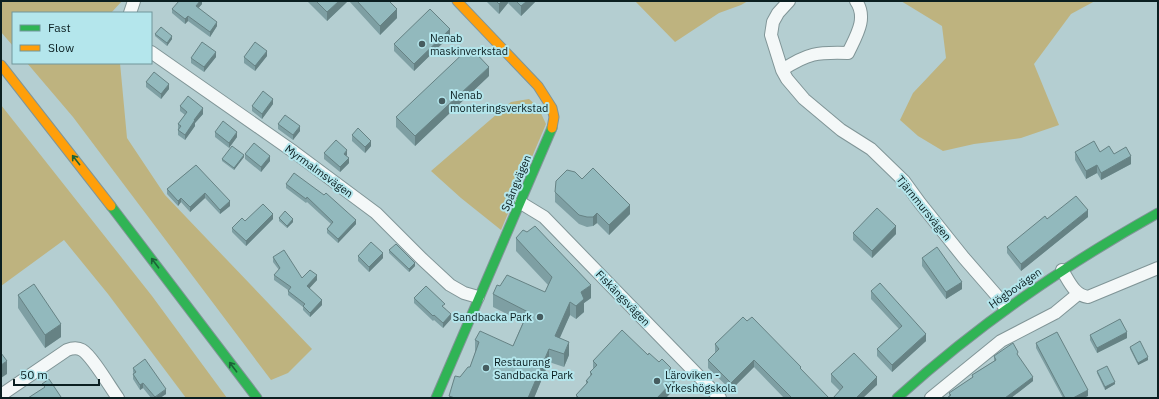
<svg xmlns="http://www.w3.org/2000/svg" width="1159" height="399" viewBox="0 0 1159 399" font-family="'IBM Plex Sans',sans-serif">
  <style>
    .green { fill: #beb37f }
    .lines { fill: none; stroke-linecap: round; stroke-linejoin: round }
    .street-casing { stroke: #809597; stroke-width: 14 }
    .fast-casing { stroke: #809597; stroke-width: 11 }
    .slow-casing { stroke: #809597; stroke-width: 11 }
    .street { stroke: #f4f8f8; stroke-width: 12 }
    .fast { stroke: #30b455; stroke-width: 9 }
    .slow { stroke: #ff9f0a; stroke-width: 9 }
    .wall { fill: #7e9fa3 }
    .shaded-wall { fill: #668284 }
    .building { fill: #92b9bd; stroke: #668284 }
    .oneway { stroke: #1c6238 }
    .poi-dot { fill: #465c5f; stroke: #b4e6ec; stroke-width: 1.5 }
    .labels { text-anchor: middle; stroke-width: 4; stroke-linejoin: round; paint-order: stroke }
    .poi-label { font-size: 11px; fill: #0b1f21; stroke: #b4e6ec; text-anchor: start }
    .street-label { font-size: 11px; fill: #0b1f21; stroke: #b4e6ec }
  </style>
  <rect width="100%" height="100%" fill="#b4ced1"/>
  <path class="green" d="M1,1H122L111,13H13V46L1,32Z
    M635,1H748L741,5L719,13L675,42Z
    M901,1H1095L1071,14L1034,64L1059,125L1021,138L974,144L943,151L918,136L900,120L913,93L946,58L942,26Z
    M27,63H120L127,138L165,195L312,349L288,373L271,380L73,117Z
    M529,99L538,107L546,124L501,230L461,198L431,171L511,102Z
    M1,105L152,296L227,398H186L108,294L64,240L1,286Z"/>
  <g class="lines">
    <g class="street-casing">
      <path id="street" d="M789,1L778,13L773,22L771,35L782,70L787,79L804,99L841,130L871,149L904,181L920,203L964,258L998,297L1005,308
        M130,13L134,1
        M151,52L294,152L376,213L422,259L450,285L464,293L478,297
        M782,70C808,53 817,52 848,53C856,36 868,18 856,1
        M521,203L544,217L720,398
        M1062,270C1069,281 1074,295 1088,297L1158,268
        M1,395L67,350C72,348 77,347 82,350C92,356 110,387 118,398
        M931,398L1001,341L1055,313L1078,294"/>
    </g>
    <g class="fast-casing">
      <path id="fast" d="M111,206L257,398
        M436,398L552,128
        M897,398C979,324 1062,267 1158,213"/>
    </g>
    <g class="slow-casing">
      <path id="slow" d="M457,1L538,86L552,108L554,117L552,128
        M1,65L111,206"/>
    </g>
    <use href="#street" class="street"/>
    <use href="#fast" class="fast"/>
    <use href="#slow" class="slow"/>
  </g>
  <path class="wall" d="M202,1V4L198,8L217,26L210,37L188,21L185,24L172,13V9Z
    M307,1H348L327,21Z
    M349,1H389L397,18L380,35Z
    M486,1H536L521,16L508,3L499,14Z
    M155,34L172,39L167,46L155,36Z
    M450,36L414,71L394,51V44Z
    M267,56L255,71L244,63V57Z
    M216,57L204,72L191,63V58Z
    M489,76L415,146L396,127V117Z
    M146,82L169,89L161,99L146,87Z
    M273,104L262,119L252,111V106Z
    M180,106L203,114L195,123V126L185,140L178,135V124L185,115L180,111Z
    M278,124L300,131L293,140L278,129Z
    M215,132L237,137L229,148L215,137Z
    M352,135L371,146L365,153L352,141Z
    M1075,152H1100L1114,154L1131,164L1101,180L1097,173L1086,179L1075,160Z
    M324,153L347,155L346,156L349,163L340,172L324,159Z
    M245,154L270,161L261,172L245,159Z
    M244,157L234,170L222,161V159Z
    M196,165L230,206L220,214L205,198L190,212L181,202L178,206L167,194V189Z
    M582,179L630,214L609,235L597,223L593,226L587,227L579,224L555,202V192Z
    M286,184L356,224L338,243L327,233V229L331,224L307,202L306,203L286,188Z
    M1088,217L1021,271L1007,253V247L1047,219Z
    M279,218L293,222L287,228L279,221Z
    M273,219L246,246L232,232V228L245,221Z
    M853,233L896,234L872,258L853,240Z
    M516,238L591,298L584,303V312L576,319L570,315L559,338L569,355L564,367L549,362L534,398H449V396L460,377L470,367L475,353V340L513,346L523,322L493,307V294L500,286L545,292L548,285L516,251Z
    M389,250L415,266L409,272L389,253Z
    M358,256L383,258L369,272L358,261Z
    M273,257L302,278L317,280L309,288L322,305L310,317L303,310V307L288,295V290L274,280V275L279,270L273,262Z
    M922,258L962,289L946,299L922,266Z
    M871,291L926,341L892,372L877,356V349L899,329L871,299Z
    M18,295L61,337L45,348L18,308Z
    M414,298L445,308L451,319L443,328L434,320L433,321L414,303Z
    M747,321L801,370L829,398H784L754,367L731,390L708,368V360L716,353L715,352V344Z
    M1090,335L1127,338L1097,353L1090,340Z
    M1036,343L1088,396L1083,398H1063L1036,348Z
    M1130,347L1148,360L1138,365L1130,349Z
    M648,355L671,375L675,388L666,398H576V395L586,384V381L590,376V372L593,369V361Z
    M994,356H1018L1033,381L1011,398H947L949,396V393L972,378V375L994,361Z
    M133,368L166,394L160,398H151L143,388L140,390L133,379V374H134L133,372Z
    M1097,371L1115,384L1105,390L1097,373Z
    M831,374L877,385L840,391L831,382Z"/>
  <path class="shaded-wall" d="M200,1H202V4L196,11V6Z
    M339,1H348L327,21V12Z
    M502,1H508V3L499,14V4Z
    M527,1H536L521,16V6Z
    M397,9V18L380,35V26Z
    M188,16V21L185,24V19Z
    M217,22V26L210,37V32Z
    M450,29V36L414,71V64Z
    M172,36V39L167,46V43Z
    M267,51V56L255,71V66Z
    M216,52V57L204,72V67Z
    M489,67V76L415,146V136Z
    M169,84V89L161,99V94Z
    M273,99V104L262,119V114Z
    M203,108V114L195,123V126L185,140V135L194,120Z
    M300,126V131L293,140V135Z
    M237,132V137L229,148V143Z
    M371,141V146L365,153V147Z
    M347,150V155L344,159V154Z
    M244,155V157L234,170V168Z
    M270,156V161L261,172V167Z
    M1131,156V164L1101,180V173Z
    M349,158V163L340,172V167Z
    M1097,165V173L1086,179V171Z
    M205,193V198L190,212V207Z
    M181,198V202L178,206V201Z
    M230,201V206L220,214V210Z
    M630,205V214L609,235V225Z
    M1088,210V217L1021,271V264Z
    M597,213V223L593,226V217Z
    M273,214V219L246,246V241Z
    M293,219V222L287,228V226Z
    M356,220V224L338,243V239Z
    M896,226V234L872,258V251Z
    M383,253V258L369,272V267Z
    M415,263V266L409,272V269Z
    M317,275V280L307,291V286Z
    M962,282V289L946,299V292Z
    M591,285V298L584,303V312L576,319V306L581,292Z
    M322,300V305L310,317V313Z
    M570,302V315L555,349V336Z
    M451,314V319L443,328V323Z
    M61,324V337L45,348V335Z
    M1127,332V338L1097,353V348Z
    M926,334V341L892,372V365Z
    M569,342V355L564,367V354Z
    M549,349V362L534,398H528Z
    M1148,357V360L1138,365V363Z
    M754,360V367L731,390V383Z
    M7,361V374L1,378V365Z
    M671,368V377L667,372Z
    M877,377V385L863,398H856Z
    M1033,377V381L1011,398H1005Z
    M675,379V388L666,398H657Z
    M1115,382V384L1105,390V387Z
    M143,383V388L140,390V385Z
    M166,389V394L160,398H155Z
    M1088,390V396L1083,398H1073Z"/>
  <path class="building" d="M179,1H200L196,6L217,22L210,32L188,16L185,19L172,9Z
    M316,1H339L327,12Z
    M357,1H389L397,9L380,26Z
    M496,1H502L499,4Z
    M516,1H527L521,6Z
    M430,9L450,29L414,64L394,44Z
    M161,27L172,36L167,43L155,34Z
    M202,42L216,52L204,67L191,58Z
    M255,42L267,51L255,66L244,57Z
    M470,47L489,67L415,136L396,117Z
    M154,72L169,84L161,94L146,82Z
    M263,91L273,99L262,114L252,106Z
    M188,96L203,108L194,120H195L185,135L178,130L181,126L178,124L187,112L180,106Z
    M285,115L300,126L293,135L278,124Z
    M223,121L237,132L229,143L215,132Z
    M358,128L371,141L365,147L352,135Z
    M336,140L347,150L344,154L349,158L340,167L324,153Z
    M1094,141L1100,152L1109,146L1114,154L1126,147L1131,156L1101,173L1097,165L1086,171L1075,152Z
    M254,143L270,156L261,167L245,154Z
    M232,146L244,155L234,168L222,159Z
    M196,165L230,201L220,210L205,193L190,207L181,198L178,201L167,189Z
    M593,168L630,205L609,225L597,213L593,217H587L579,215L555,192L556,181L567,170L575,172L582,179Z
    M294,173L324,195L326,193L356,220L338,239L327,229L333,222L307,197L306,199L286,184Z
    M1076,196L1088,210L1021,264L1007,247L1045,216L1047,219Z
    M263,204L273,214L246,241L232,228L242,218L245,221Z
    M877,208L896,226L872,251L853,233Z
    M285,211L293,219L287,226L279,218Z
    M535,226L591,285L581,292L584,299L576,306L570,302L555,336L569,342L564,354L549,349L528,398H455L449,396L455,376L460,377L468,367H470L479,342L475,340L480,331L513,346L528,312L493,294L497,285L500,286L507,275L545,292L552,277L516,238L523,230L527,232Z
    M371,242L383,253L369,267L358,256Z
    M396,244L415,263L409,269L389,250Z
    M937,247L962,282L946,292L922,258Z
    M284,250L302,278L310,270L317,275L307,286L322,300L310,313L303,306L305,304L288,291L291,287L274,275L280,268L273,257Z
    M880,283L926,334L892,365L877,349L902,326L871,291Z
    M34,284L61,324L45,335L18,295Z
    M426,286L445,304L442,306L451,314L443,323L434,315L433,316L414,298Z
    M743,317L747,321L752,317L801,367L800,368L829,398H792L754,360L731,383L708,360L719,349L715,344Z
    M1120,319L1127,332L1097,348L1090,335Z
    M622,330L648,355L649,353L659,362L662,359L671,368L667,372L675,379L657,398H579L576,395L588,382L586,381L592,374L590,372L597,365L593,361Z
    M1057,332L1088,390L1073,398H1065L1036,343Z
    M1140,341L1148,357L1138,363L1130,347Z
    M1013,343L1018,352L1017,354L1033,377L1005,398H947L951,395L949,393L973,377L972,375L996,360L994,356Z
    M1,353L7,361L1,365Z
    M854,353L877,377L856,398H833L843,387L831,374Z
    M145,359L166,389L155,397L143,383L140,385L133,374L136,372L133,368Z
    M1107,366L1115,382L1105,387L1097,371Z
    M49,379L61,397L59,398H28L45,387L42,384Z"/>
  <defs><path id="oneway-shaft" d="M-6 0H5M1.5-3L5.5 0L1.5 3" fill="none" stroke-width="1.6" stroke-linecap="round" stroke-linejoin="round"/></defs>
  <g class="oneway">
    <use href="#oneway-shaft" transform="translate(76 160) rotate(-128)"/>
    <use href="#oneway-shaft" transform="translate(155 263) rotate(-127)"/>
    <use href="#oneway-shaft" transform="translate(233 367) rotate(-127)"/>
  </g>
  <g class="poi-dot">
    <circle cx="422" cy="44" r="4"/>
    <circle cx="442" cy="101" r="4"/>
    <circle cx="540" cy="317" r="4"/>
    <circle cx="486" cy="368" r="4"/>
    <circle cx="657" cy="381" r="4"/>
  </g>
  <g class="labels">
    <g class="poi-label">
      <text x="430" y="42">Nenab<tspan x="430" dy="13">maskinverkstad</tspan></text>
      <text x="450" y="99">Nenab<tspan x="450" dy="13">monteringsverkstad</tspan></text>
      <text x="532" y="321" text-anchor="end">Sandbacka Park</text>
      <text x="494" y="366">Restaurang<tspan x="494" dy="13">Sandbacka Park</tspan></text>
      <text x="665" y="379">Läroviken -<tspan x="665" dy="13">Yrkeshögskola</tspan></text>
    </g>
    <g class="street-label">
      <text transform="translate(319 171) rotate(36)" y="4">Myrmalmsvägen</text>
      <text transform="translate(516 183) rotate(-67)" y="4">Spångvägen</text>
      <text transform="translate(924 208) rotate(51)" y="4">Tjärnmursvägen</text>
      <text transform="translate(1015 288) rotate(-35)" y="4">Högbovägen</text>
      <text transform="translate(623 298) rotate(46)" y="4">Fiskängsvägen</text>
    </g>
  </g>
  <rect width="1159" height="399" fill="none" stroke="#0b1f21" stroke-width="4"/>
  <rect x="12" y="12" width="140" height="52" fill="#b4e6ec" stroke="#70969b"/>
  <rect x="20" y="25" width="20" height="6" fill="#30b455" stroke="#70969b"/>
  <text x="48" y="32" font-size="12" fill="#0b1f21">Fast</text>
  <rect x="20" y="45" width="20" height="6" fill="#ff9f0a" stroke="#70969b"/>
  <text x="48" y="52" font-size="12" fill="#0b1f21">Slow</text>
  <path d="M14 379v6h85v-6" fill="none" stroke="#0b1f21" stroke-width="2"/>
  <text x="20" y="379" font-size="12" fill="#0b1f21" stroke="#b4e6ec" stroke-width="3" paint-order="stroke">50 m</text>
</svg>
